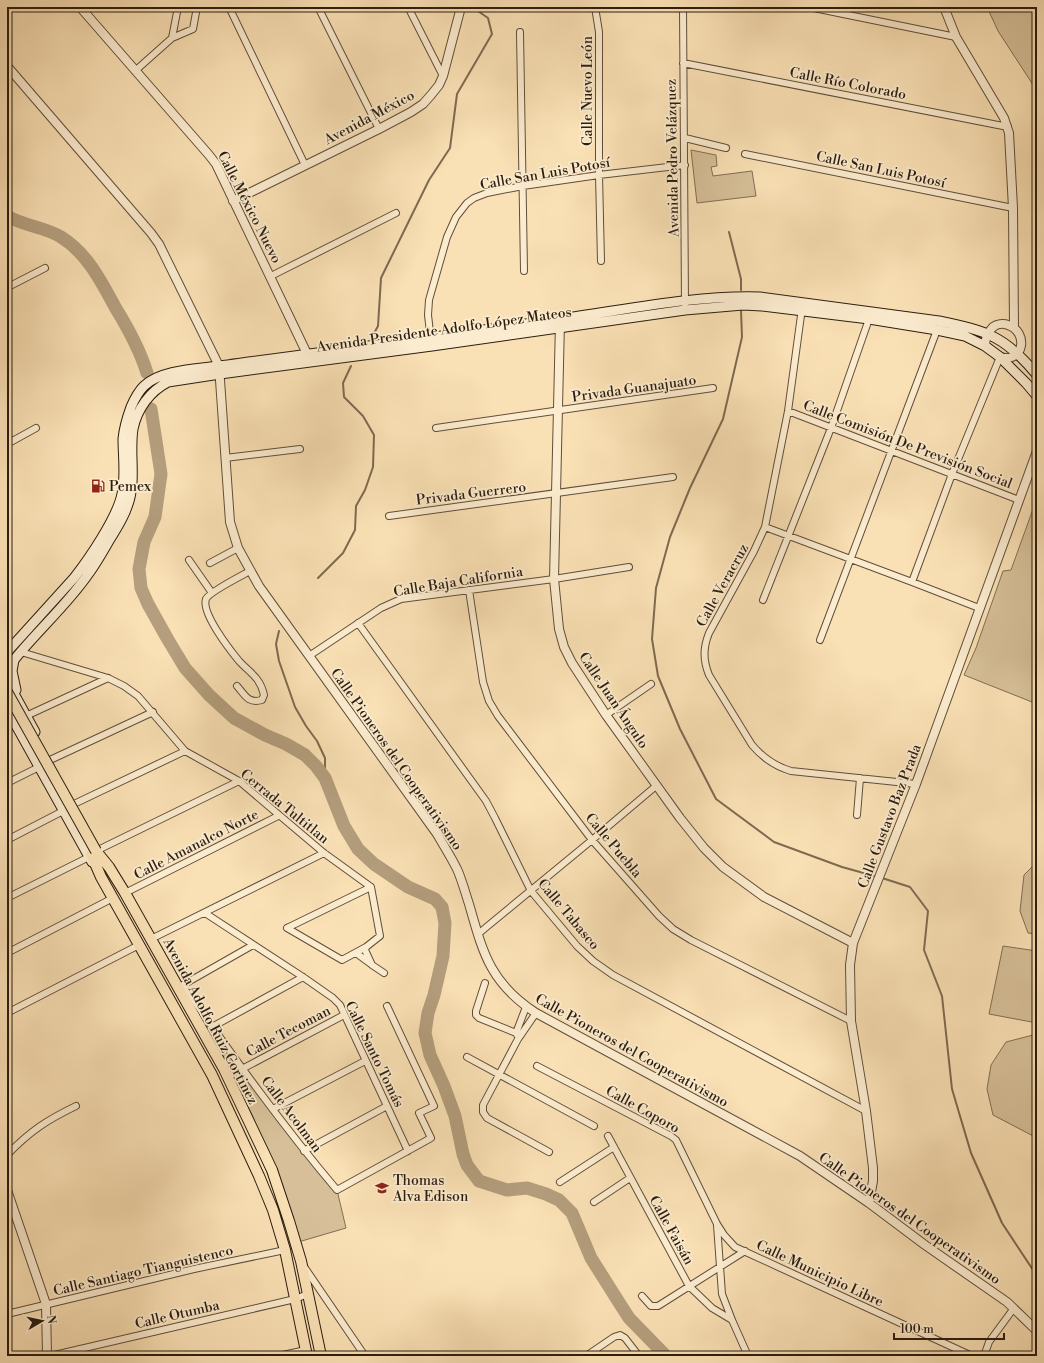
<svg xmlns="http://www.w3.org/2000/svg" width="1044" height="1363" viewBox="0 0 1044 1363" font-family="'Libre Bodoni',serif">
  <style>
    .green { fill: #d7c099; stroke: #826e54 }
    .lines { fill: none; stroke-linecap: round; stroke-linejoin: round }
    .stream { stroke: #7e6a51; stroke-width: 2 }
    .river { stroke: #b49e7d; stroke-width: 13 }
    .minor-casing { stroke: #604e39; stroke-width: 8 }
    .tertiary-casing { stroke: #604e39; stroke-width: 10 }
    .secondary-casing { stroke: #2c1d10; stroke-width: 11 }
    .primary-casing { stroke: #2c1d10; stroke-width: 12 }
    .minor { stroke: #fceccf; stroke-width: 6 }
    .tertiary { stroke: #fceccf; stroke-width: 8 }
    .secondary { stroke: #fceccf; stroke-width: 9 }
    .primary { stroke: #fae1b5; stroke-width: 10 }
    .primary-bridge-casing { stroke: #2c1d10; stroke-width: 12; stroke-linecap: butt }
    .primary-bridge { stroke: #fae1b5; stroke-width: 10 }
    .labels { text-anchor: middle; stroke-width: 3.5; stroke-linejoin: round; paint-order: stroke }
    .street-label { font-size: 14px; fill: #2c1d10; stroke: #fceccf }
    .poi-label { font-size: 14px; fill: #2c1d10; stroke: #fceccf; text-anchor: start }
  </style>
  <rect width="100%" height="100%" fill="#fae1b5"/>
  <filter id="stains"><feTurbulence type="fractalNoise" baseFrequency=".005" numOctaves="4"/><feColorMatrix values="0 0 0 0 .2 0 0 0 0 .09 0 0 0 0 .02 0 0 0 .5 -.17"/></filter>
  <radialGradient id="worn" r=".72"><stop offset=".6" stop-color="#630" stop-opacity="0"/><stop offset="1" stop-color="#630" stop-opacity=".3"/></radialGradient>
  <path class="green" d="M987,7H1037V91L998,31Z
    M691,150L716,155L717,166L711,167L713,176L752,171L756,196L697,203Z
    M1037,498V704L964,675L976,648L1003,571L1011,570Z
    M1037,862V934L1028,933L1020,911L1024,875Z
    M1003,946L1037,951V1023L989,1014Z
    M183,985L337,1190L346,1228L295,1243L289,1221Z
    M1037,1034V1138L993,1115L987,1089L991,1065L1006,1042Z"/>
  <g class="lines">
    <path class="stream" d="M729,232L741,279V290
      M741,311L742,337L723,419L690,488L670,537L656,588L652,639L658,676L680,729L716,799L774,842L842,867L878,877
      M372,337L378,326L381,278L429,180L450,148L457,94L492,34L488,18L472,7
      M318,578L343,553L355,530L356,506L365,490L373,467L374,435L363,416L344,397L343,383L351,366
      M279,631L276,644L279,661L295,707L306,726L317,741L325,758V778
      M882,878L910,887L928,911L924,950L942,996L952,1089L971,1153L1002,1223L1037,1276"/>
    <path class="river" d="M7,216C24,226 45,227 61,237C87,253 101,281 115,307C128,328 140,350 147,373
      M151,409L161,474L155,517L144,542L139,569L141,588L148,604L167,638L185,668L209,695L234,718L265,735L286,744L305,755L316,766L325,778L344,826L358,849L374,864L408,887L435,899L442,907L445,923L443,956L434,995L428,1013L425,1033L430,1055L444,1086L455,1116L463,1154L467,1165L479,1181L507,1190L527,1188L546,1194L559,1200L572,1213L591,1258L620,1304L629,1318L666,1356"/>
    <g class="minor-casing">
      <path id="minor" d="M229,7L305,165
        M318,7L379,129
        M408,7L443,76
        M595,7L599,32V175L601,261
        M683,7L685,304
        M809,7L956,37
        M520,32L524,271
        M172,38L178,7
        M683,63L1008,127
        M135,71L172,38L193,29L197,7
        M685,138L726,148
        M745,154L1013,208
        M271,276L396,213
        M7,282L10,286L45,268
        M802,308L788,411L765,527L754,551L709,633C703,648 703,660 709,675L752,745C763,758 774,766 791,771L916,784
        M431,341L428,315L429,300L447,237L456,217L467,203L474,198L487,193L523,186L599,175L685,165
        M788,411L1019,500
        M436,428L713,388
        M7,444L36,428
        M225,458L300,449
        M389,516L673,477
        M765,527L912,582L979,608
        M189,560L212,593
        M210,563L238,548
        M912,582L952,474L1000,357
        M469,590L483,682L489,701L498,716L592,840L659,916L673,929L691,940L851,1021
        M763,600L831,428L869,319
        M358,623L486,801L495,818L531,891L577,946L593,961L613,975L866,1111
        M820,640L937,330
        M21,652L108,678L124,686L138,696L185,751L239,781L324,853L371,887L380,936L366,947L342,960L287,928
        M309,656L381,608L401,599L554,579L629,567
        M237,686C245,695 248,704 262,700L264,695C260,677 250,673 239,661C230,650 201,613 206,599C209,592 241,576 250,571
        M606,715L651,684
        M26,716L108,678
        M50,760L153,712
        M7,783L39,767
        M74,804L185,751
        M857,815L860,778
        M7,840L63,811
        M100,849L239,781
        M125,893L278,816
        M7,898L89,857
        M205,913L303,977L333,998L340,1005L408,1151
        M287,928L371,887
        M478,934L592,840L656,786
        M151,939L324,853
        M366,947L365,950L372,965L384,973
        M7,953L113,898
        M356,953L371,964
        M485,983L476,1011V1015L479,1018L521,1035
        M183,985C232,1055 282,1125 337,1190L431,1138L419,1113L434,1106L387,1006
        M181,986L253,945
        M7,1013L139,945
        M536,1013L518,1039L483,1105V1112L487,1118L549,1152
        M212,1027L303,977
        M517,1035L516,1033L526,1007
        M467,1057L594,1126
        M537,1066L671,1136L676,1140L717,1224L724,1235L735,1247L972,1356
        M242,1069L344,1015
        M273,1109L365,1061
        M608,1136L689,1286L712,1308L732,1320
        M304,1151L387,1106
        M7,1155C30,1131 47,1120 76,1106
        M560,1182L614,1147
        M594,1202L630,1178
        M717,1225L722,1294L732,1320L748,1356
        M305,1268L365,1356
        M642,1296L651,1306H658L745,1251
        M7,1314L194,1269L285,1250
        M50,1356L295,1299L308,1294
        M278,1356L306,1350
        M586,1356L614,1337L620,1335L625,1338L639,1356
        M984,1356L989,1342L1014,1308"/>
    </g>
    <g class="tertiary-casing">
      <path id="tertiary" d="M80,7L209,155L216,164L310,360
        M944,7L956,37L1004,118L1009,133L1013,208L1014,327
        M7,66L151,233L159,244L219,366L230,522L238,548L259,586L437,834C444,846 451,857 457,869C462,880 465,892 469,904C483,953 490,983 536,1013L800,1156L869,1203L925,1245L1007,1302L1037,1331
        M233,201L379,129L411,112L423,104L431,95L439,85L443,76L461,7
        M560,322L554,579L559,629L564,647L572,663L606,715L680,818L704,848L723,867L764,897L853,943
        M985,346C985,338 987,333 993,327C997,324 1003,323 1008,325C1029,332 1024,364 1000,357
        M7,1190L46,1304L47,1356
        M869,1203L873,1181V1168L866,1111L851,1021L850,965L853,943L916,784L1037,451"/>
    </g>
    <g class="secondary-casing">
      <path id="secondary" d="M7,652L74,578C89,559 117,518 122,494C126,476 123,457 123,439C124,428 127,418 131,407C134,400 138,392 144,386C160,370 197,369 219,366C332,351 446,336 560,319C626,310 693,295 760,297L939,321C987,331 1005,336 1037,375
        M14,660L12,671L16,690
        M7,662L14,660C38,630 68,604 89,573C97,562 103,551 110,539C116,529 123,519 127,507C137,482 129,455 133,429C137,409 150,391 168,382L220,374L432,346L685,310L743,305L762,306L869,319L937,330L965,336L985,346L1000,357L1026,383L1037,396
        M7,681L35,732
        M7,709L92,862"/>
    </g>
    <g class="primary-casing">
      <path id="primary" d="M96,851L109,867L125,893L224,1069L272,1170L289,1221L301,1261L321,1356
        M91,854L101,877L212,1075L259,1176L273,1210L285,1250L307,1356"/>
    </g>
    <use href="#minor" class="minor"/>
    <use href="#tertiary" class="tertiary"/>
    <use href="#secondary" class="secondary"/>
    <use href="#primary" class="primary"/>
    <g class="primary-bridge-casing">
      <path id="primary-bridge" d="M7,692L96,851"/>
    </g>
    <use href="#primary-bridge" class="primary-bridge"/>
  </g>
  <defs>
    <g id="fuel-bare" transform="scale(1.08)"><path d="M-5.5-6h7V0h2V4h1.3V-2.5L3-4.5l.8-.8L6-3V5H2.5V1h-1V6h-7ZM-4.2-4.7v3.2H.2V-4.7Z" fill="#8f2418" stroke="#fceccf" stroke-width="2.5" paint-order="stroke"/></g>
    <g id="school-bare" transform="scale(1.08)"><path d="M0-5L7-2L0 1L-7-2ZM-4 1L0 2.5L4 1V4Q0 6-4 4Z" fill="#8f2418" stroke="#fceccf" stroke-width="2.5" paint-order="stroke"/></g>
  </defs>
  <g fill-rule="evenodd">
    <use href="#fuel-bare" x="98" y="486"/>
    <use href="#school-bare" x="382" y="1188"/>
  </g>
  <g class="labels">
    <g class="street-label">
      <text transform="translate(848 83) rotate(11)" y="5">Calle Río Colorado</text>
      <text transform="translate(587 91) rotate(-90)" y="5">Calle Nuevo León</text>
      <text transform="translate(369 117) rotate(-28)" y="5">Avenida México</text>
      <text transform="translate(672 158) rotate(-91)" y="5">Avenida Pedro Velázquez</text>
      <text transform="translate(881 169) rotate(12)" y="5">Calle San Luis Potosí</text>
      <text transform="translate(545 173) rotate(-10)" y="5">Calle San Luis Potosí</text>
      <text transform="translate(250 207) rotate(63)" y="5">Calle México Nuevo</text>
      <text transform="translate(444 329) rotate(-8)" y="5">Avenida Presidente Adolfo López Mateos</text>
      <text transform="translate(634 388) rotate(-8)" y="5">Privada Guanajuato</text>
      <text transform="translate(908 444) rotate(21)" y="5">Calle Comisión De Previsión Social</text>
      <text transform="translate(471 493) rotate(-7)" y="5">Privada Guerrero</text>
      <text transform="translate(458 581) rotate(-9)" y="5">Calle Baja California</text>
      <text transform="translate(722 585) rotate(-61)" y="5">Calle Veracruz</text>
      <text transform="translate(614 700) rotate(56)" y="5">Calle Juan Ángulo</text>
      <text transform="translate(397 759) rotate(55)" y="5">Calle Pioneros del Cooperativismo</text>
      <text transform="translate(285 806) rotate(39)" y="5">Cerrada Tultitlan</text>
      <text transform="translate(889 816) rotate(-69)" y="5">Calle Gustavo Baz Prada</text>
      <text transform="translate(196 844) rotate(-27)" y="5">Calle Amanalco Norte</text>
      <text transform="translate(614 845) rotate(50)" y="5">Calle Puebla</text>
      <text transform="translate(569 914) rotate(50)" y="5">Calle Tabasco</text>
      <text transform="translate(211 1021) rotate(62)" y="5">Avenida Adolfo Ruiz Cortinez</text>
      <text transform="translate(288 1031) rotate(-28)" y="5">Calle Tecoman</text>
      <text transform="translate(632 1050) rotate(29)" y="5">Calle Pioneros del Cooperativismo</text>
      <text transform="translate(375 1054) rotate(64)" y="5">Calle Santo Tomás</text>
      <text transform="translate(643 1109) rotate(29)" y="5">Calle Coporo</text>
      <text transform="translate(292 1114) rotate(53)" y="5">Calle Acolman</text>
      <text transform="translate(910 1218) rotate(35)" y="5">Calle Pioneros del Cooperativismo</text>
      <text transform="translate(672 1230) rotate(61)" y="5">Calle Faisán</text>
      <text transform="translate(143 1270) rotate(-13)" y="5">Calle Santiago Tianguistenco</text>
      <text transform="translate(820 1273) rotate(25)" y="5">Calle Municipio Libre</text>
      <text transform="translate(177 1314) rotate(-13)" y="5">Calle Otumba</text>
    </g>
    <g class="poi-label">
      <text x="109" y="491">Pemex</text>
      <text x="393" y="1185">Thomas<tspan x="393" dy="16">Alva Edison</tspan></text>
    </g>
  </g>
  <rect width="1044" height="1363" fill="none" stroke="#fae1b5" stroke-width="24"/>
  <rect x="8" y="8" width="1028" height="1347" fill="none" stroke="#2c1d10" stroke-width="2"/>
  <rect x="12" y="12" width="1020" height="1339" fill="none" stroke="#2c1d10"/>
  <g transform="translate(42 1321) rotate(81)" stroke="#fceccf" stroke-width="3" paint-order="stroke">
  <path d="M0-3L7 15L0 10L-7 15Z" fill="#2c1d10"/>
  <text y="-6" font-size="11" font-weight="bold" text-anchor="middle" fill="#2c1d10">N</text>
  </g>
  <path d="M894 1333v6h110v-6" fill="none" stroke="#2c1d10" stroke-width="2"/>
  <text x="900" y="1333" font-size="12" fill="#2c1d10" stroke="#fceccf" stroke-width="3" paint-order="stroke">100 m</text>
  <rect width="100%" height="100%" filter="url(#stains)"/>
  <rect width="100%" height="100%" fill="url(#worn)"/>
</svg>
